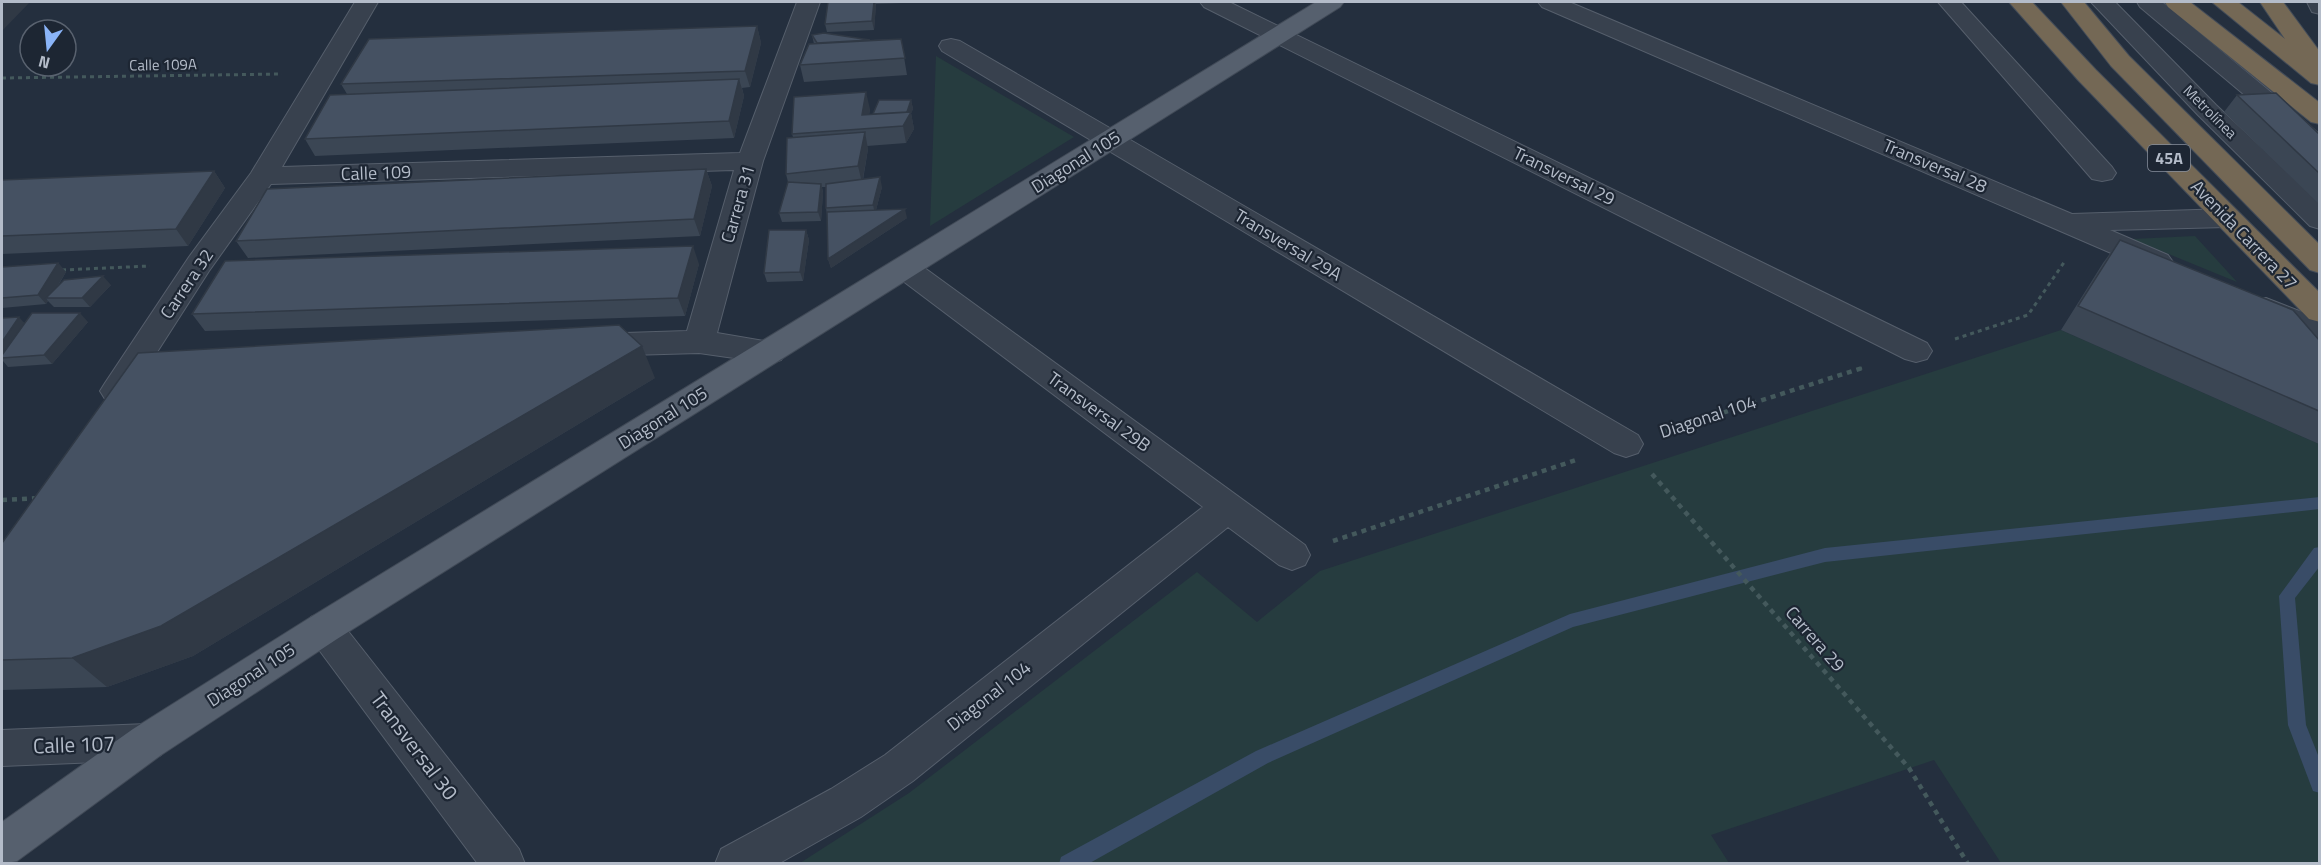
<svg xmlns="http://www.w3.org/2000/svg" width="2321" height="865" viewBox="0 0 2321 865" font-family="'Titillium Web',sans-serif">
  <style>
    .green { fill: #263c3f }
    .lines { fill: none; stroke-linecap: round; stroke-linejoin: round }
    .stream { fill: #394c67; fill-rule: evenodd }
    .minor-casing { stroke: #565f6c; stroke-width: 2 }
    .major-casing { stroke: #414a57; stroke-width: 2 }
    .highway-casing { stroke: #434c59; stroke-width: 2 }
    .path-far1 { stroke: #44595c; stroke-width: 3; stroke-dasharray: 4 4; stroke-linecap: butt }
    .path { stroke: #44595c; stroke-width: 4.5; stroke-dasharray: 5 5; stroke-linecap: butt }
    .minor { fill: #38414e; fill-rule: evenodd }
    .major { fill: #56606e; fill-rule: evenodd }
    .highway { fill: #746855; fill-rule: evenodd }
    .wall { fill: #3b4654 }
    .shaded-wall { fill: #303945 }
    .building { fill: #455162; stroke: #303945; stroke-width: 1.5 }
    .labels { text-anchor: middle; stroke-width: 4.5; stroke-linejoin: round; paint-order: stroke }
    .far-street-label { font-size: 15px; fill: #b4bcc9; stroke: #1d2633 }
    .shield { fill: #1d2633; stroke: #878f9c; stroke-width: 1.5 }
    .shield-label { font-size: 16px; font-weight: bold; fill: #b4bcc9 }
    .street-label { font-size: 18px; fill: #b4bcc9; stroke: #1d2633 }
    .near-street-label { font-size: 21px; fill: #b4bcc9; stroke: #1d2633 }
  </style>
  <rect width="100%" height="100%" fill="#242f3e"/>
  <path class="green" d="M936,56L1074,137L930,226Z
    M2195,236L2237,282L2132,239Z
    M2061,330L2319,444V863H2001L1934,760L1711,835L1729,863H800L909,793L1197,572L1257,622L1320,571Z"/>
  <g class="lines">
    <path class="stream" d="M2320,497V509L1825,562L1573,627L1268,763L1088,864H1059L1061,857L1256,751L1570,614L1825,548Z
      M2320,547V566L2295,598L2306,725L2320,760V793L2313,791L2288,725L2279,596L2314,548Z"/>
    <g class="minor-casing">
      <path id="minor" d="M355,2H378L282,167L740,153L797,2H820L763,161L717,333L781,344L786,352L781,360L770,363L699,353L594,356L583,353L578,345L583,337L594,334L687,331L734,170L271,184L209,271L127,399L116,403L105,399L100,391L105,383L189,257L251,173Z
        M1200,2H1229L1927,343L1932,351L1927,359L1916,362L1905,359L1204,7Z
        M1538,2H1569L2072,214L2227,209L2237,212L2241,218L2237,224L2227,227L2110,230L2168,255L2173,262L2168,269L2158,272L2148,269L1542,7Z
        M1938,2H1961L2112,167L2116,173L2112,179L2102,181L2092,179Z
        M2091,2H2115L2216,105L2320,203V229L2310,226L2198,115Z
        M2137,2H2162L2284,103L2320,135V158L2311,156L2266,113L2140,7Z
        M2307,2H2320V14L2312,12Z
        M951,39L960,41L1638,435L1643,444L1638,453L1626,457L1614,453L942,51L939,46L942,41Z
        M905,258L915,261L1305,545L1310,555L1305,565L1292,570L1279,565L1228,527L913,781L861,817L778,864H715L721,849L831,789L885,755L1203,507L895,275L890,268L895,261Z
        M2266,298L2320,319V342L2255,315L2251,308L2255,301Z
        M324,612L337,617L519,849L525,864H478L311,639L305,628L311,617Z
        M147,724L161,729L167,742L161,755L147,760L2,766V730Z"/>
    </g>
    <g class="major-casing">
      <path id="major" d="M1316,2H1344L1340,7L337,639L161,755L17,861L2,864V822L133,729L311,617Z"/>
    </g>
    <g class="highway-casing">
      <path id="highway" d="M2009,2H2032L2096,70L2320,293V322L2309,319L2078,80Z
        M2061,2H2084L2129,56L2320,245V273L2310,270L2111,66Z
        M2165,2H2190L2320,103V124L2311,122L2168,7Z
        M2212,2H2238L2285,39L2260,2H2283L2320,52V63L2318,64L2320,65V85L2311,83Z"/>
    </g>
    <path class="path-far1" d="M2,78L282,74
      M62,270L150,266
      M1955,339L2028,315L2065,261
      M1859,369L1862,368"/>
    <path class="path" d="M1666,431L1862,368
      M1652,474L1909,768L1968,864
      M2,500L39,498
      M1333,541L1576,460"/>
    <use href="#minor" class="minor"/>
    <use href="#major" class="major"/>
    <use href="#highway" class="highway"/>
  </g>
  <path class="wall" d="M828,2H930L876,4L874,30L827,32L825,24Z
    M757,26L761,43L750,87L742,88L744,96L734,138L315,156L305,139L347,94L341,84Z
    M812,35L870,40L901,39L907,75L804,82L800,65L814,44Z
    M2237,95L2319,134V204L2224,112Z
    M911,100L913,109L911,113L914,129L906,143L867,146L868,149L863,180L882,187L876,210L907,218L831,268L828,259L827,215L826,208V187H822L823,193L821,221L782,222L779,213L788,182L786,174L793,137L792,134L870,109L869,115L873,114Z
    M706,169L712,186L700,236L248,258L236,241Z
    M214,171L225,188L188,246L2,254V180Z
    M806,230L809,240L803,281L767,282L764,273Z
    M2120,240L2319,340V444L2061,330L2103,263Z
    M58,263L66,272L58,286L111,285L90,307H54L48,301L46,304L2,308V267Z
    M699,264L685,316L205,331L192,314Z
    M2,318L25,323L88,322L52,364L8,367L3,361L2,363Z
    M655,378L193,656L107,687L2,690V543Z"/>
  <path class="shaded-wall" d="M2,2H30L2,31Z
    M874,2H875L876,6L874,30L872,21Z
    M757,26L761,43L750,87L745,71Z
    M739,79L744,96L734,138L729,121Z
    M866,92L870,109L867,129L862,115Z
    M911,100L913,109L911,113L914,129L906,143L903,126Z
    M865,132L868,149L862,183L858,166Z
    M706,169L712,186L700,236L694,219Z
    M214,171L225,188L188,246L176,229Z
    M880,177L882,187L875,214L873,205Z
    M821,184L823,193L821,221L818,212Z
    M905,209L907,218L831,268L828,259Z
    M806,230L809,240L803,281L800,272Z
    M693,246L699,264L685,316L678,298Z
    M58,263L66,272L50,298H46L48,301L46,304L38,295Z
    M103,276L111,285L90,307L82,298Z
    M80,313L88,322L52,364L44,355Z
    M19,317L27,326L2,358V342Z
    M642,346L655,378L193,656L107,687L72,658Z"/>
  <path class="building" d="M828,2H874L872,21L825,24Z
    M757,26L745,71L341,84L369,39Z
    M824,33L870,40L817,43L812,35Z
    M901,39L905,58L800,65L809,44Z
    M739,79L729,121L305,139L330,95Z
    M866,92L862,115L911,112L903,126L792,134L794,97Z
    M2276,93L2319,134V173L2237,95Z
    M879,100H911L907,112L873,114Z
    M865,132L858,166L786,174L787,138Z
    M706,169L694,219L236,241L267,189Z
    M214,171L176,229L2,236V180Z
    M880,177L873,205L826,208V184Z
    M788,182L821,184L818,212L779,213Z
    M905,209L828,259L827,212Z
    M769,230H806L800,272L764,273Z
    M2120,240L2293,310L2319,340V411L2078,306Z
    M693,246L678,298L192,314L225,261Z
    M58,263L38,295L2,298V267Z
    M103,276L82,298H46L64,280Z
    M32,313H80L44,355L2,358V355Z
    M19,317L2,342V318Z
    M619,325L642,346L161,626L72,658L2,660V543L138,353Z"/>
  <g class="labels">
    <g class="far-street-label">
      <text transform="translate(163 65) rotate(-1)" y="5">Calle 109A</text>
      <text transform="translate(2210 112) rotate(45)" y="5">Metrolínea</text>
    </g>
    <rect class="shield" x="2148" y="145" width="42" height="26" rx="4.5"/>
    <g class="shield-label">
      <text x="2169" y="164">45A</text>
    </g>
    <g class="street-label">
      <text transform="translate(1076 162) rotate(-32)" y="6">Diagonal 105</text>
      <text transform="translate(1935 166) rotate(23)" y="6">Transversal 28</text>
      <text transform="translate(376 173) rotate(-2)" y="6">Calle 109</text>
      <text transform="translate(1564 176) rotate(26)" y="6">Transversal 29</text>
      <text transform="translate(738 204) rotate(-74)" y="6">Carrera 31</text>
      <text transform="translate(2244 235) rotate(46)" y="6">Avenida Carrera 27</text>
      <text transform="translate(1288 245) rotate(31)" y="6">Transversal 29A</text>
      <text transform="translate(187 284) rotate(-56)" y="6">Carrera 32</text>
      <text transform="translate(1099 412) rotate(36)" y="6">Transversal 29B</text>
      <text transform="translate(1708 417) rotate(-18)" y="6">Diagonal 104</text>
      <text transform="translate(663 418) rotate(-32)" y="6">Diagonal 105</text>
      <text transform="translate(1815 639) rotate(49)" y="6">Carrera 29</text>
      <text transform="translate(251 675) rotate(-33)" y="6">Diagonal 105</text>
      <text transform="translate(989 696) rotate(-38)" y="6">Diagonal 104</text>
    </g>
    <g class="near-street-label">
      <text transform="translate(74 745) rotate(-2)" y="7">Calle 107</text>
      <text transform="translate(414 746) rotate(53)" y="7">Transversal 30</text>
    </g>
  </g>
  <rect width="2321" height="865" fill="none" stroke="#b4bcc9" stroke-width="6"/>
  <g transform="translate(48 48) rotate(195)"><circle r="28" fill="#1d2633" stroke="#59626f" stroke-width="1.5"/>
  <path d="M0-4.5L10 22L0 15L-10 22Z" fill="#8ab4f8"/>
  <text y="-9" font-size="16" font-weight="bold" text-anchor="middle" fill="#b4bcc9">N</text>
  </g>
</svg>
